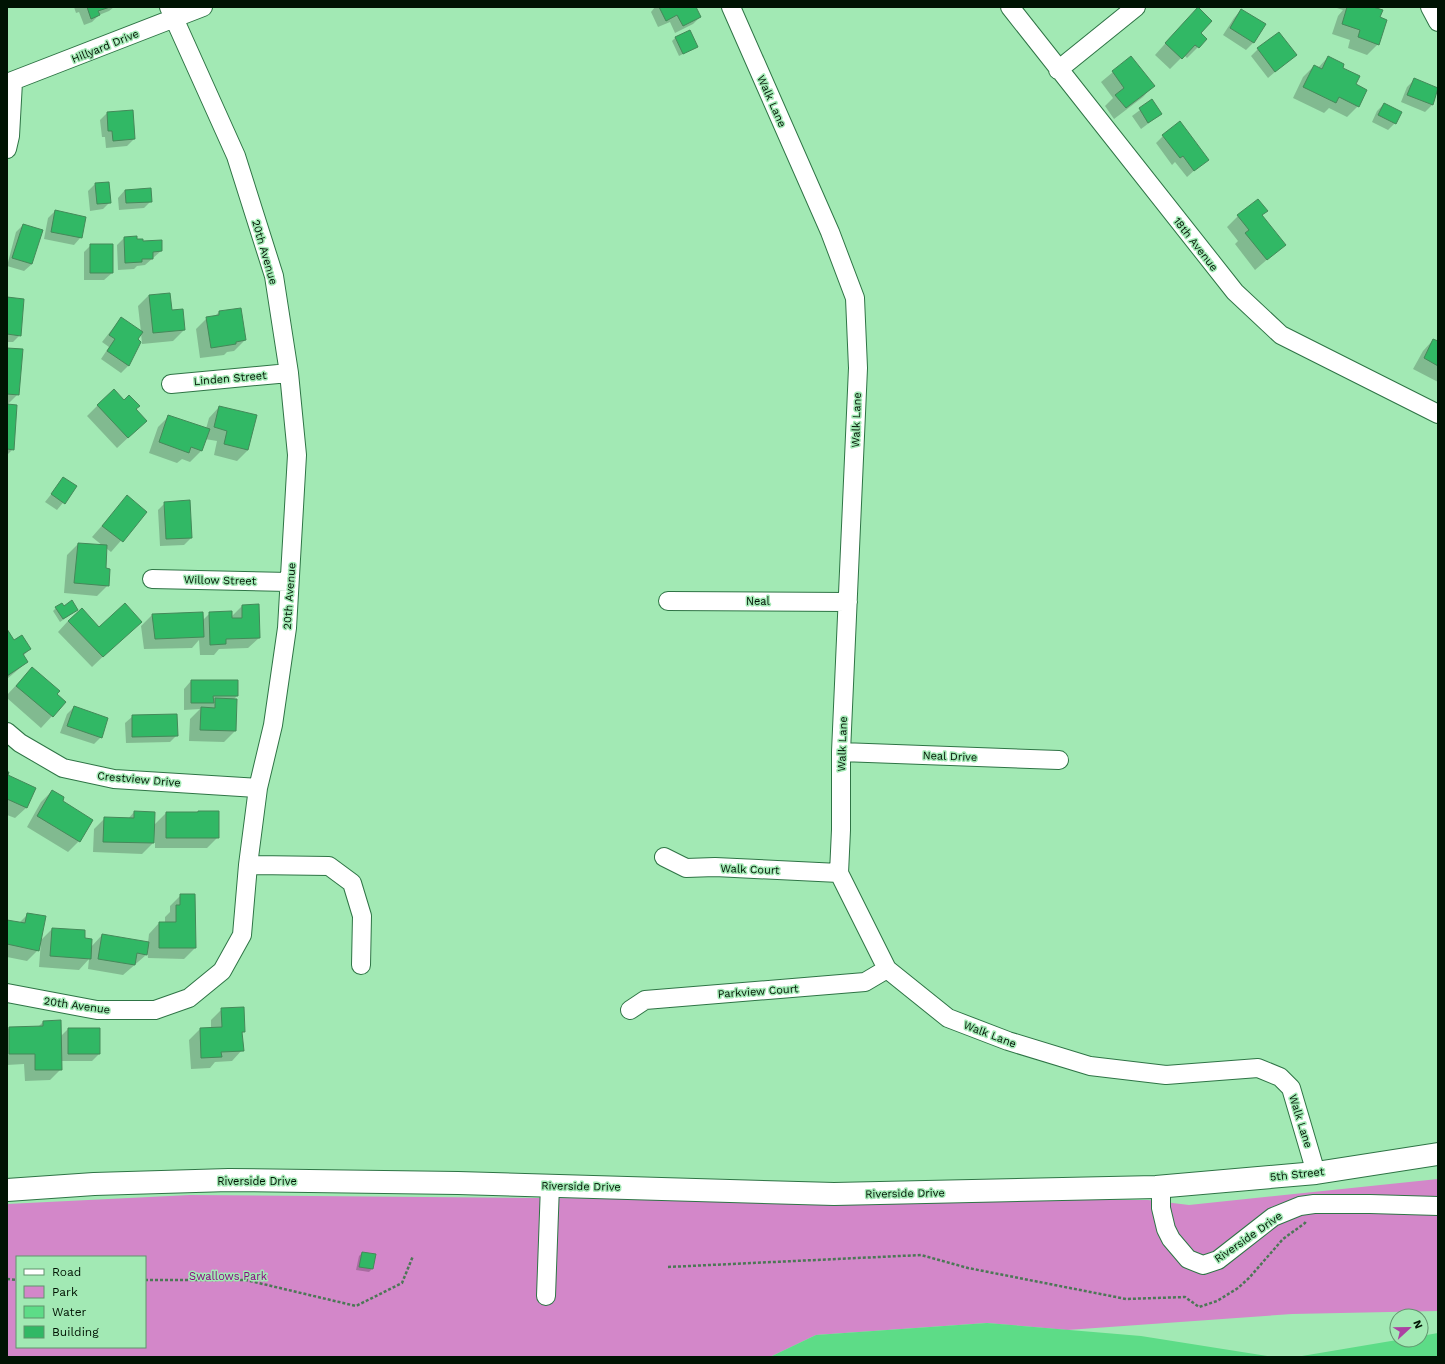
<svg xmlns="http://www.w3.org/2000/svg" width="1445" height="1364" viewBox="0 0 1445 1364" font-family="'Work Sans',sans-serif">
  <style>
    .green { fill: #d387c9; fill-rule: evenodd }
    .water { fill: #5ddc87 }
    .shadow { fill: #0003 }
    .building { fill: #31b865; stroke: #448959 }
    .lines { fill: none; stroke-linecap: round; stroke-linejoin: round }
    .minor-casing { stroke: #2e7445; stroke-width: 20 }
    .major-casing { stroke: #2e7445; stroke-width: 24 }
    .path { stroke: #4c7756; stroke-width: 2.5; stroke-dasharray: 3 2; stroke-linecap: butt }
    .minor { stroke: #fff; stroke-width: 18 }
    .major { stroke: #fff; stroke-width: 22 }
    .labels { text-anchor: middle; stroke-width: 3; stroke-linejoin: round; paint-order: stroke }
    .street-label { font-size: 11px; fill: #001303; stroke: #a2e9b4 }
    .park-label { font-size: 11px; fill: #890480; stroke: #a2e9b4 }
  </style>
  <rect width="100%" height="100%" fill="#a2e9b4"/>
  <path class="green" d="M1438,1179V1311L1292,1314L1067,1330L987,1323L816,1335L770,1357H7V1204L190,1195L666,1199L1148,1200L1189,1205ZM17,1257H145V1347H17Z"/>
  <path class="water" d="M987,1323L1141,1336L1274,1357H770L816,1335Z
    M1438,1333V1357H1296L1397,1340H1421V1336Z"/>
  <path class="shadow" d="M74,7H114L109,11L99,15L92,22L84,25L79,12L76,13Z
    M655,7H695L700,17L693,24L675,33L670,22L658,27L651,12Z
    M1334,7H1369L1379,18L1378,44L1367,55L1348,48L1350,40L1332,34L1338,16L1343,10Z
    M1241,10L1254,42L1246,50L1223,35L1234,18Z
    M1187,19L1198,47L1187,58L1184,55L1170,69L1155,55Z
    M676,37L697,47L679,56L672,41Z
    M1258,49L1295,55L1268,78L1251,56Z
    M1131,57L1153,86L1143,97L1114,119L1105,106L1113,98L1101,82Z
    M1328,57L1341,68L1354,85L1358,106L1347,117L1329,108L1324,113L1293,98L1303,77L1314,66L1318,68Z
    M1414,80L1438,89L1432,105L1425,112L1401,102L1407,87Z
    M1152,101L1161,114L1141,129L1132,116Z
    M1384,104L1395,123L1388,130L1372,122L1377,111Z
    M107,113L134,139L127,146L106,148L105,137H102L100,120Z
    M1163,136L1207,159L1187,177L1175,162L1172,165L1156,143Z
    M95,184L110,202L103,209L90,211L88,191Z
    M125,190L151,201L144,208L119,210L118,198Z
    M55,211L81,237L74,245L44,239L48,218Z
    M1266,211L1261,216L1284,245L1255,270L1235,244L1238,241L1227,227L1238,216Z
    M23,225L32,264L24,271L7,266L16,232Z
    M124,238L136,240L161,251L145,265L137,266L134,269L118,270L117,245Z
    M91,245H112V273L104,280H84V252Z
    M149,295L171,311L184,330L173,341L142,344L141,333L136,340L140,342L128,366L121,373L101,359L109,347L102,342L121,318L141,332L138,306Z
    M7,298L20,335L13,342H7Z
    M219,312L245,340L234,351L227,352L224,355L200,358L196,329L207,318L214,317Z
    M1433,340L1438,342V382L1413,369L1423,351Z
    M7,349L18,394L7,405L13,449L7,455Z
    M124,401L135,409L146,421L117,448L87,416L98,405Z
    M219,407L248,450L237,461L214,455L217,441L205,439L201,451L190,462L182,459L177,463L149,453L158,427L168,417L206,429L209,418Z
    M64,478L76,487L57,510L45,502Z
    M127,497L146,512L111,552L106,548L105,569L108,585L97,596L64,593L67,555L78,544L103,546L92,537Z
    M165,503L191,538L184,545L160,546L158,510Z
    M242,606L259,638L248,648L219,649L214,655H200L199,640L192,648L144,649L141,626L152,615L202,621L210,613L231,617Z
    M63,607L73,613L60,622L53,611L56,608Z
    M68,621L99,628L129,632L92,667L58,632Z
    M7,631L14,641L30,649L23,656L27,662L7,679Z
    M32,668L65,702L41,728L7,698V695Z
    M191,681H237V696L234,699L235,731L224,742L189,741L190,719L200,709L184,710V689Z
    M74,707L101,737L94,744L60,733L67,714Z
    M133,716L177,735L170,742L126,743L125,723Z
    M7,775L26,808L15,818L7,815Z
    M52,791L61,801L79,841L68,852L27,827L41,802Z
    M134,812L153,826L166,813L218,812V837L207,848H155V828H153V843L142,854L93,852L94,829L105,818L128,819Z
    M181,895L195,948L184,959L148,958L147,949L146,955L123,975L88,969L89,959L79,970L39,967L41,941L38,950L27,961L7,957V921L19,923L28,914L40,941L52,929L84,939L91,947L102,935L148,943L149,934L159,923H165V917L170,912V906Z
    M222,1009L244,1031L241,1034L242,1050L232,1061L215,1062L210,1068L191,1069L189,1040L200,1029H211V1020Z
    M43,1022L60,1037L68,1029L99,1054L92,1061H61V1069L50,1080L25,1081L24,1064L7,1065V1030L9,1028L38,1027Z
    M362,1253L372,1269L369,1272L356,1270L359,1256Z"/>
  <path class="building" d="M87,7H110L98,11L100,15L91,19Z
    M659,7H696L701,17L683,26L677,15L666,21Z
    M1198,7L1212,21L1201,33L1207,39L1199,48L1195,45L1182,59L1165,43Z
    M1347,7H1373L1383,10L1380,17L1387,20L1379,45L1358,37L1360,30L1342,24Z
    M1241,9L1266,24L1254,43L1230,28Z
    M690,30L698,47L683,54L675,37Z
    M1279,32L1297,55L1275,72L1257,48Z
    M1131,56L1155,86L1126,108L1115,95L1124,88L1112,71Z
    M1328,56L1344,64L1343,68L1360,76L1356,84L1367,90L1359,107L1339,97L1336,103L1303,87L1314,65L1322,69Z
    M1414,78L1438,88L1433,105L1407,95Z
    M1152,99L1162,114L1148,123L1139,108Z
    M1384,103L1402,112L1396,124L1378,115Z
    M133,110L135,139L113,141L112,131H108L107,112Z
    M1180,121L1209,160L1194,171L1183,156L1180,158L1162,135Z
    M109,182L111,203L97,204L95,183Z
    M151,188L152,202L126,203L125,190Z
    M1258,199L1268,211L1262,215L1286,245L1267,260L1245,233L1249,230L1237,215Z
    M55,210L86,217L82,238L51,232Z
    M23,224L43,230L32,264L12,258Z
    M137,236V239H143V241L162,240V251L153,252V259H142V262L125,263L124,237Z
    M90,244H113V273H90Z
    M170,293L172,310L183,309L185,330L153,333L149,295Z
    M7,297L24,299L21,336L7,334Z
    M241,308L246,340L236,342V344L211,348L206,317L219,315V311Z
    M121,317L143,332L138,339L141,342L129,366L107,351L115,339L109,335Z
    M1433,339L1438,341V366L1424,358Z
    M7,348L23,349L19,395L7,394Z
    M114,389L124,400L129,395L140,406L136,409L147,421L128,438L97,405Z
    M7,404L17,405L14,450L7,449Z
    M219,406L257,415L248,450L224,444L227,431L214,427Z
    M168,415L210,429L202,451L191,447L189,453L159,442Z
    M63,477L77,486L65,504L51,494Z
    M127,495L147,512L123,542L102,526Z
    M190,500L192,538L166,539L164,502Z
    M78,543L107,545L106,568L110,569L109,586L74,583Z
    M72,600L78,610L63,619L55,607L62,603L64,606Z
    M125,603L142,622L103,657L68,621L82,608L99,627Z
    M259,604L260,638L226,639V644L210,645L209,612L232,611V618H242V605Z
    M203,612L204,637L155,639L152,614Z
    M7,629L14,640L22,635L31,649L23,654L28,662L7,676Z
    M32,667L60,691L57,694L66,702L53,717L16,686Z
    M191,680H238V696H213L214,703H191Z
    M215,698L237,699L236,731L200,730L201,707L215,708Z
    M74,706L108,718L102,738L67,726Z
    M177,714L178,736L132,737V715Z
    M7,772H9L8,775L36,788L27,808L7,799Z
    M52,790L64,797L63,801L93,820L80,842L37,816Z
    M134,811L155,812L154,843L103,842L104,817L134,818Z
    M198,811H219V838H166V812H198Z
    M180,894H195L196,948H159V922H176V905H180Z
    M27,913L46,916L39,951L7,944V920L25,923Z
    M52,928L85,930V938L92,939L91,959L50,956Z
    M102,934L149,942L147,955L137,953L135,965L98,959Z
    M244,1007L245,1032H242L244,1051L221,1052L222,1057L201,1058L200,1028L222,1027L221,1008Z
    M61,1020L62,1070H35V1054H9V1027L43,1026V1021Z
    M68,1028H100V1054H68Z
    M362,1252L376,1254L373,1269L359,1267Z"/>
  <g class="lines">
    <g class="minor-casing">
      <path id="minor" d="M731,7L830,232L855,298L858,368L841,752V830L839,873L887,969L948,1018L1008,1041L1090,1066L1166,1075L1258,1068L1280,1077L1291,1088L1316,1173
        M1010,7L1235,292L1281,335L1438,414
        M1430,7L1438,22
        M1058,70L1136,7
        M7,83L203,7
        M7,149L10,136L13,82
        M171,384L289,373
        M152,579L289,582
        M668,601L848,602
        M7,732L20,743L63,768L114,779L258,788
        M841,752L1059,760
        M664,857L686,868L715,867L839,873
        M248,865L329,866L352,883L362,916L361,965
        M7,993L97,1010H155L189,998L222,971L242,935L248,865L258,788L273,725L287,628L297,455L289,373L274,276L236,156L169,7
        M630,1010L645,1000L865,982L887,969
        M1161,1186V1208L1166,1229L1171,1239L1188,1259L1203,1265L1218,1260L1273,1217L1300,1206L1314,1204H1370L1438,1206
        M546,1296L550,1185"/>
    </g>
    <g class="major-casing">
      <path id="major" d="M7,1190L94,1184L229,1180L458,1183L834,1194L1156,1187L1316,1173L1438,1154"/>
    </g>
    <path class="path" d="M668,1267L921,1255L968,1268L1126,1299L1185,1297L1199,1307L1217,1301L1238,1288L1249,1278L1283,1239L1305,1223L1306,1221
      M7,1279L17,1280
      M145,1280H246L356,1306L402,1283L413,1256"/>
    <use href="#minor" class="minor"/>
    <use href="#major" class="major"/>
  </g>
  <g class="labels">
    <g class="street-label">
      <text transform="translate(105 46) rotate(-22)" y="4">Hillyard Drive</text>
      <text transform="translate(772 101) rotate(66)" y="4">Walk Lane</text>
      <text transform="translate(1196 244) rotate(52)" y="4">18th Avenue</text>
      <text transform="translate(265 252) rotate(74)" y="4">20th Avenue</text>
      <text transform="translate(230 378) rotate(-5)" y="4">Linden Street</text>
      <text transform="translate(856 420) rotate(-88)" y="4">Walk Lane</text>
      <text transform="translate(220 580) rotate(1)" y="4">Willow Street</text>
      <text transform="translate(289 596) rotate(-86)" y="4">20th Avenue</text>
      <text x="758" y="605">Neal</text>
      <text transform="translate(842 744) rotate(-88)" y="4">Walk Lane</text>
      <text transform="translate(950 756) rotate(2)" y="4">Neal Drive</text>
      <text transform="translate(139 779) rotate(5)" y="4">Crestview Drive</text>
      <text transform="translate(750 869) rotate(2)" y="4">Walk Court</text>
      <text transform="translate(758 991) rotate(-4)" y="4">Parkview Court</text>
      <text transform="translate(77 1005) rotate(8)" y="4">20th Avenue</text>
      <text transform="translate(990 1034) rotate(21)" y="4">Walk Lane</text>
      <text transform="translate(1301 1121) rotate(73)" y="4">Walk Lane</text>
      <text transform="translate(1297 1174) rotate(-6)" y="4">5th Street</text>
      <text x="257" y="1185">Riverside Drive</text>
      <text transform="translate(581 1186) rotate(1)" y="4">Riverside Drive</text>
      <text transform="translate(905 1193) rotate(-1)" y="4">Riverside Drive</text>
      <text transform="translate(1248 1237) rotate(-35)" y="4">Riverside Drive</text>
    </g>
    <g class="park-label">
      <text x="228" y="1280">Swallows Park</text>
    </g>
  </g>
  <rect width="1445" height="1364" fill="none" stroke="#001303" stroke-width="16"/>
  <rect x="16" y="1256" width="130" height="92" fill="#a2e9b4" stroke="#61936d"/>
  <rect x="24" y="1269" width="20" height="6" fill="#ffffff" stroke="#61936d"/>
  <text x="52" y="1276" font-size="12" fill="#001303">Road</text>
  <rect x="24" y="1286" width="20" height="12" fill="#d387c9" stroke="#61936d"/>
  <text x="52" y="1296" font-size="12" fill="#001303">Park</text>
  <rect x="24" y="1306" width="20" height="12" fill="#5ddc87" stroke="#61936d"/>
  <text x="52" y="1316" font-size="12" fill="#001303">Water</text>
  <rect x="24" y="1326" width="20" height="12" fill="#31b865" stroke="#61936d"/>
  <text x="52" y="1336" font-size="12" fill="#001303">Building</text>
  <g transform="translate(1409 1328) rotate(68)"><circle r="19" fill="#a2e9b4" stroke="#61936d"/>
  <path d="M0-3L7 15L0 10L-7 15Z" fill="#ac41a2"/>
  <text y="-6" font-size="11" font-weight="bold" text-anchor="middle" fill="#001303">N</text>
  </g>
</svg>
